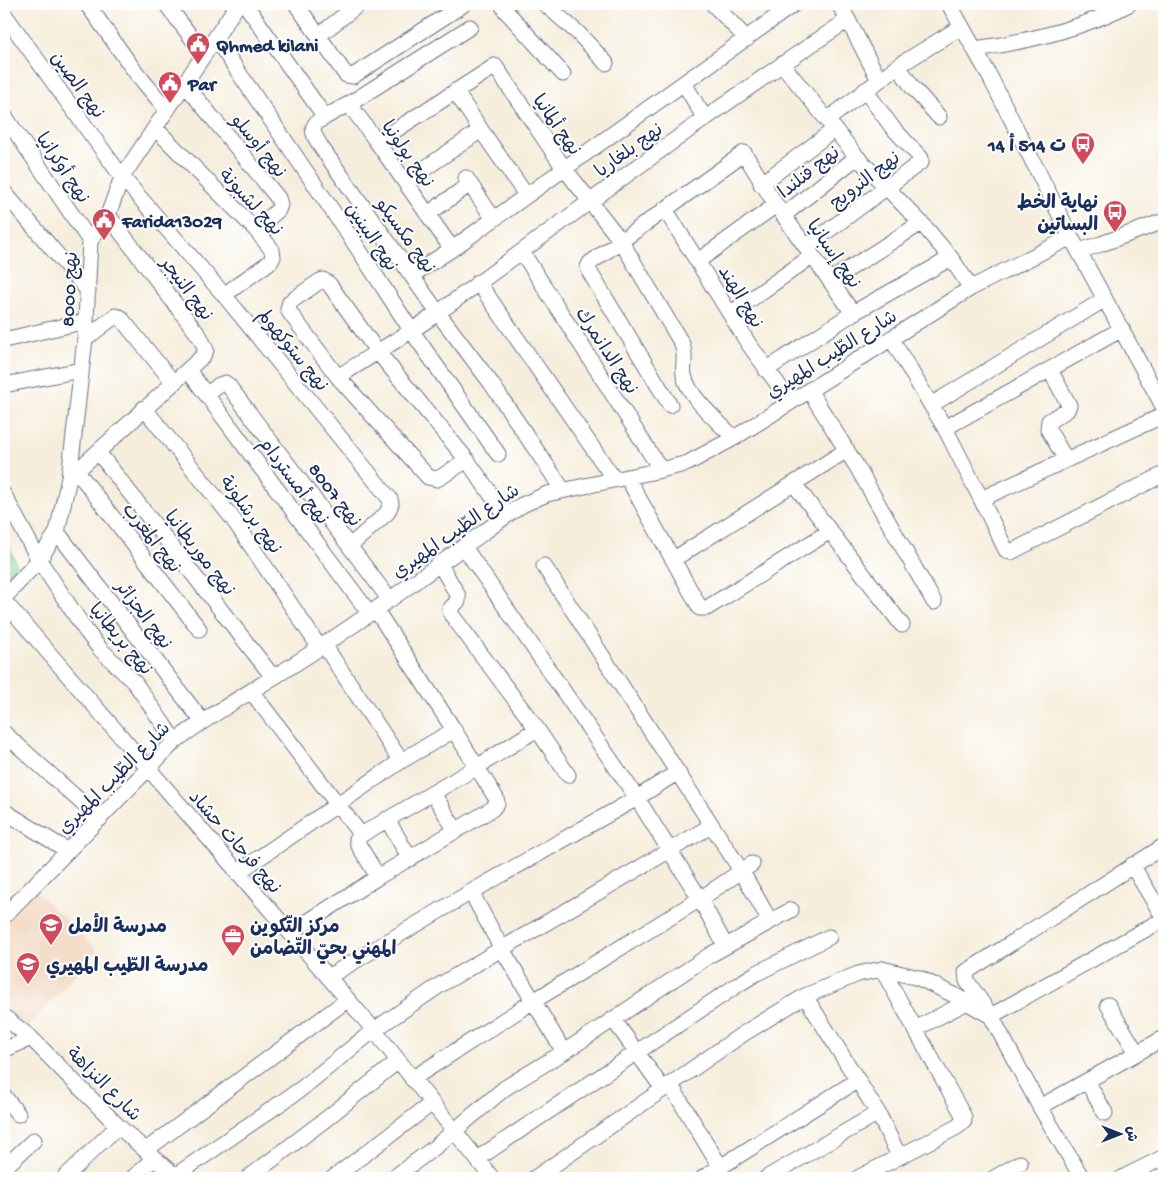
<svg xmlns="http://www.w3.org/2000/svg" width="1168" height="1182" viewBox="0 0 1168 1182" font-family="'Gochi Hand','Playpen Sans Arabic',sans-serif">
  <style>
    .built { fill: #f1d5bd }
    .green { fill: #81ce8c; stroke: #4e7e75 }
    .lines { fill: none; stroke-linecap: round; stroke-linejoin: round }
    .minor-casing { stroke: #68728a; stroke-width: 17 }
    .minor { stroke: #fff; stroke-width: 15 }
    .labels { text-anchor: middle; stroke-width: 4; stroke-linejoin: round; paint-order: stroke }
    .poi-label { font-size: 19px; font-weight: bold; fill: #1b2f5e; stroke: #fff; text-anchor: start }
    .street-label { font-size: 19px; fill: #1b2f5e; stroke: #fff }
  </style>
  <rect width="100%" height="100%" fill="#fff"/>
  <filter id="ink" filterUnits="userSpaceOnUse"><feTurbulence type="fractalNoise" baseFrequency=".02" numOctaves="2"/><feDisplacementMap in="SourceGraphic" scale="10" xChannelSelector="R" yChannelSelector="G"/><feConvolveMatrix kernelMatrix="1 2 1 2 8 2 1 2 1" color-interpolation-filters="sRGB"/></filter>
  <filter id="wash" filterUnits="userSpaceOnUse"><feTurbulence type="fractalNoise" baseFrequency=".0096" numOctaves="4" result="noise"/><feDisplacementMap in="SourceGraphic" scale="20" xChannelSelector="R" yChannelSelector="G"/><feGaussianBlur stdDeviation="1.12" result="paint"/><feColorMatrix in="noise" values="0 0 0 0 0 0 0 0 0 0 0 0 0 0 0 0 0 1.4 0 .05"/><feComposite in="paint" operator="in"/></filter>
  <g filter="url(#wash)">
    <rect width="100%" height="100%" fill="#f6eedc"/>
    <path class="built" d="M35,891L97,950L26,1030L4,1012V923Z"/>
    <path class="green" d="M4,535L5,537L20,572L4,575Z"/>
  </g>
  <g filter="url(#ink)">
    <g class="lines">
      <g class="minor-casing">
        <path id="minor" d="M87,4L134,70L167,110
          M166,4L204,54
          M245,4L325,117C308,126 312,132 321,147L438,313L491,383L563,490
          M296,4L346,75L353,76L464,4
          M502,4L505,10L563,74
          M545,4L579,34L606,63
          M713,4L747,39
          M839,4L848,20
          M949,4L988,73L1071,237L1164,408
          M4,14L122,177L224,295L390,499L391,504L387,513L350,546
          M318,36L359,4
          M216,39L357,247L411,330L498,454
          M975,49C1025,42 1084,28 1129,4
          M782,64L857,157L924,226L951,258L971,288
          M898,66L961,27
          M184,83L278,198L280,205L278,210L256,230
          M684,83L705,119
          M455,91L481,130
          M349,104L470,27
          M4,115L90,241
          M325,117L349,104L377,142L452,249
          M827,120L898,66L913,88L939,117
          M156,129L256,230L272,250L273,257L271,261L224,295
          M377,142L495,66L564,168L621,241L744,153L776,205L853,313L766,370
          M466,178L493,218
          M405,182L481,130L526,195
          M761,184L835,129
          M4,192L88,291
          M665,209L748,343L790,401
          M428,214L470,184
          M784,215L857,157
          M806,247L921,162V158L892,127L865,90
          M1079,251L1101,244L1164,221
          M522,252L661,470
          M698,261L776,205
          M412,275L452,249L794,4
          M830,281L921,223
          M478,282L614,479
          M1105,299L931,405L945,428L981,499L1164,415
          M853,313L951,258
          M730,314L812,256
          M891,338L931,405
          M85,339L115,316L120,317L173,382
          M4,340L86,321
          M188,370L370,614
          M1050,370L1069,405L1067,410L1049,421L1048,429L1066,460
          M338,377L428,477L437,479L441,477L467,460
          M4,385L81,370
          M809,390L857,467L934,602
          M207,395L219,385L225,383L228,385L390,600
          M670,405L589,271L588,267L590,263L621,241L682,344C687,358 682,363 684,375C688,397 719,422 734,438
          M144,408L233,519L320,648
          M945,428L1122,329
          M98,452L273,677
          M76,470L199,629
          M627,477L700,608H707L830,531
          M69,478L203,356L206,350L200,337L108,215
          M794,484L902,625
          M4,495L39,560L86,631L100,649L135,683L175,741
          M981,499L1006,550L1011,552L1164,474
          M506,516L467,460L377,351L329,284L323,280L320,281L290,302L288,309L290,313L338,377C371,355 407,335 439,312C575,213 709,112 848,20L879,80
          M57,532L202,721
          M464,547L637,798L700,899L725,945
          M674,559L847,450
          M440,564L458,596V601L450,609L451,614L537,729L568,775
          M544,566L742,872L770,921
          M4,598L39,560L57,532L69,478L85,339L90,241L108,215L122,177L238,4
          M4,601L374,1030L492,1178
          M324,645L401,761
          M251,691L361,835L477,767L537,729
          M4,733L100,819
          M433,793L456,831
          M4,811L68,851
          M387,819L410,859
          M361,835L357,839L358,844L378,877
          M1132,865L1164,918
          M237,873L401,761L454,730
          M471,892L502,949L564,1052
          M4,916L175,741C221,707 272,680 319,648C383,606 444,561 506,516L522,505L547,494L661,470L688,463L734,438L971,288L1071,237
          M290,933L378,877L492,809L497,803L496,798L454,730L376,610
          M328,977L471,892L637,798L678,772
          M805,996L878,1113L899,1156
          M1108,1005L1137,1053
          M4,1017L31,1038L118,1126L177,1178
          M613,1019L663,1089
          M915,1029L967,1002
          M4,1050L31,1038
          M412,1079L532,1002L700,899L752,864
          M1087,1081L1105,1113
          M670,1084L721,1168
          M4,1096L18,1114
          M1040,1107L1164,1038
          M146,1150L347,1000
          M477,1159L739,984L755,974L829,937
          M4,1168L34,1140
          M175,1176L301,1089L374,1030L440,985L711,826
          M64,1178L118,1126
          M133,1178L154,1158
          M248,1178L326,1119L398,1061
          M333,1178L431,1104
          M393,1178L434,1148L505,1088L564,1052L710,955L791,910
          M535,1178L743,1034L805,996L858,974L882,969L919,978L954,995L991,1016L1164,919
          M703,1178L858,1080
          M766,1178L878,1113
          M858,1178L957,1127L964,1121V1117L882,969
          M994,1178L1020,1163
          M1082,1178L1040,1107L991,1016L967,981L966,972L1164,846
          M1122,1178L1164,1157"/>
      </g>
      <use href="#minor" class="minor"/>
    </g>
  </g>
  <defs>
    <g id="civic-pin" transform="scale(1.25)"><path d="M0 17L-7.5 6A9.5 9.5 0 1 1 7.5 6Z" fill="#d1495b" stroke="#fff"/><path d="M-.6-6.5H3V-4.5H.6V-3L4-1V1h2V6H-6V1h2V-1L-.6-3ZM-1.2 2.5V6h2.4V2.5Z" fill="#fff"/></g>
    <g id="bus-pin" transform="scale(1.25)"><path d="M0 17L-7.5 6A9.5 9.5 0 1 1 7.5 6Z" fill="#d1495b" stroke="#fff"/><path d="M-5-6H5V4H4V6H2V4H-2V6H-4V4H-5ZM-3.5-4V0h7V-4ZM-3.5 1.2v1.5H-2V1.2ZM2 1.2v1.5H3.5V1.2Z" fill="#fff"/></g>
    <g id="school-pin" transform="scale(1.25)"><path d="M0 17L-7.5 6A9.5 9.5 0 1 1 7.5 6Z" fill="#d1495b" stroke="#fff"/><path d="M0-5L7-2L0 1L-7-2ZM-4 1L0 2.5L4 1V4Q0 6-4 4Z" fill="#fff"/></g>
    <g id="office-pin" transform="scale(1.25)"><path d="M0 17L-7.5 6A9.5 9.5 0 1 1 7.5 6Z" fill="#d1495b" stroke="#fff"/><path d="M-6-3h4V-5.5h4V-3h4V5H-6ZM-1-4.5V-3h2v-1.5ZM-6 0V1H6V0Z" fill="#fff"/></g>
  </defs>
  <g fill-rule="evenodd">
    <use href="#civic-pin" x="198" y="44"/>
    <use href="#civic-pin" x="170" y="83"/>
    <use href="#bus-pin" x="1083" y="144"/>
    <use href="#bus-pin" x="1115" y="212"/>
    <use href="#civic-pin" x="104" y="220"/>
    <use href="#school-pin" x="51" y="925"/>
    <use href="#office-pin" x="233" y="936"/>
    <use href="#school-pin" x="28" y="964"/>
  </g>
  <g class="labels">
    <g class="poi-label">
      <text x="216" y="51">Qhmed kilani</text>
      <text x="188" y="90">Par</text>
      <text x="1066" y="151" text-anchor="end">14 ت 514 أ</text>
      <text x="1098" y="208" text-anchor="end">نهاية الخط<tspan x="1098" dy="22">البساتين</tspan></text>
      <text x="122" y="227">Farida13029</text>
      <text x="68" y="932">مدرسة الأمل</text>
      <text x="250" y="932">مركز التّكوين<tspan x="250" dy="22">المهني بحيّ التّضامن</tspan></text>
      <text x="46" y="971">مدرسة الطّيب المهيري</text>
    </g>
    <g class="street-label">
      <text transform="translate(79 84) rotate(54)" y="7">نهج الصين</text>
      <text transform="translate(558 124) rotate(55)" y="7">نهج ألمانيا</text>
      <text transform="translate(260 145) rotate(51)" y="7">نهج أوسلو</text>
      <text transform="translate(628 149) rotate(-36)" y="7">نهج بلغاريا</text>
      <text transform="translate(409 153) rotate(55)" y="7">نهج بولونيا</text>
      <text transform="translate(64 167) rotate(56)" y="7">نهج أوكرانيا</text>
      <text transform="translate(808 171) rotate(-38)" y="7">نهج فنلندا</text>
      <text transform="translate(864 179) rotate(-37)" y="7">نهج النرويج</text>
      <text transform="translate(252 201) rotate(47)" y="7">نهج لشبونة</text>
      <text transform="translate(407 235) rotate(54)" y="7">نهج مكسيكو</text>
      <text transform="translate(373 236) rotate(56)" y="7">نهج البينين</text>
      <text transform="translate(835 253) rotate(55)" y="7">نهج إسبانيا</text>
      <text transform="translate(188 288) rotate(53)" y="7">نهج النيجر</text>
      <text transform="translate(68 289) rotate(-87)" y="7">نهج 8000</text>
      <text transform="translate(742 296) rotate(59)" y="7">نهج الهند</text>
      <text transform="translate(294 349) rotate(51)" y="7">نهج ستوكهولم</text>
      <text transform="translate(608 350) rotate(57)" y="7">نهج الدانمرك</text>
      <text transform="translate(831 353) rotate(-32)" y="7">شارع الطّيب المهيري</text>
      <text transform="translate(295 480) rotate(53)" y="7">نهج أمستردام</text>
      <text transform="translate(336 494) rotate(53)" y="7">نهج 8007</text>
      <text transform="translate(252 514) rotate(54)" y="7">نهج برشلونة</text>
      <text transform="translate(455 530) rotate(-35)" y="7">شارع الطّيب المهيري</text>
      <text transform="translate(153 537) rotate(52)" y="7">نهج المغرب</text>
      <text transform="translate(201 552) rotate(52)" y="7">نهج موريطانيا</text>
      <text transform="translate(145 614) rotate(53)" y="7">نهج الجزائر</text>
      <text transform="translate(122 638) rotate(50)" y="7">نهج بريطانيا</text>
      <text transform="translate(113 777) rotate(-45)" y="7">شارع الطّيب المهيري</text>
      <text transform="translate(236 841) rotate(49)" y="7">نهج فرحات حشاد</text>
      <text transform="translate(105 1083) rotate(45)" y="7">شارع النزاهة</text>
    </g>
  </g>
  <rect width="1168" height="1182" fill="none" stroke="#fff" stroke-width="20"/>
  <g transform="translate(1120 1134) rotate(90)" stroke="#ffffff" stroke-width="4" paint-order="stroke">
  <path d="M0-4L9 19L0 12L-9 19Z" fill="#1b2f5e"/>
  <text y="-8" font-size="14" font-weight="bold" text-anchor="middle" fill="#1b2f5e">ش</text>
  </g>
</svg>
